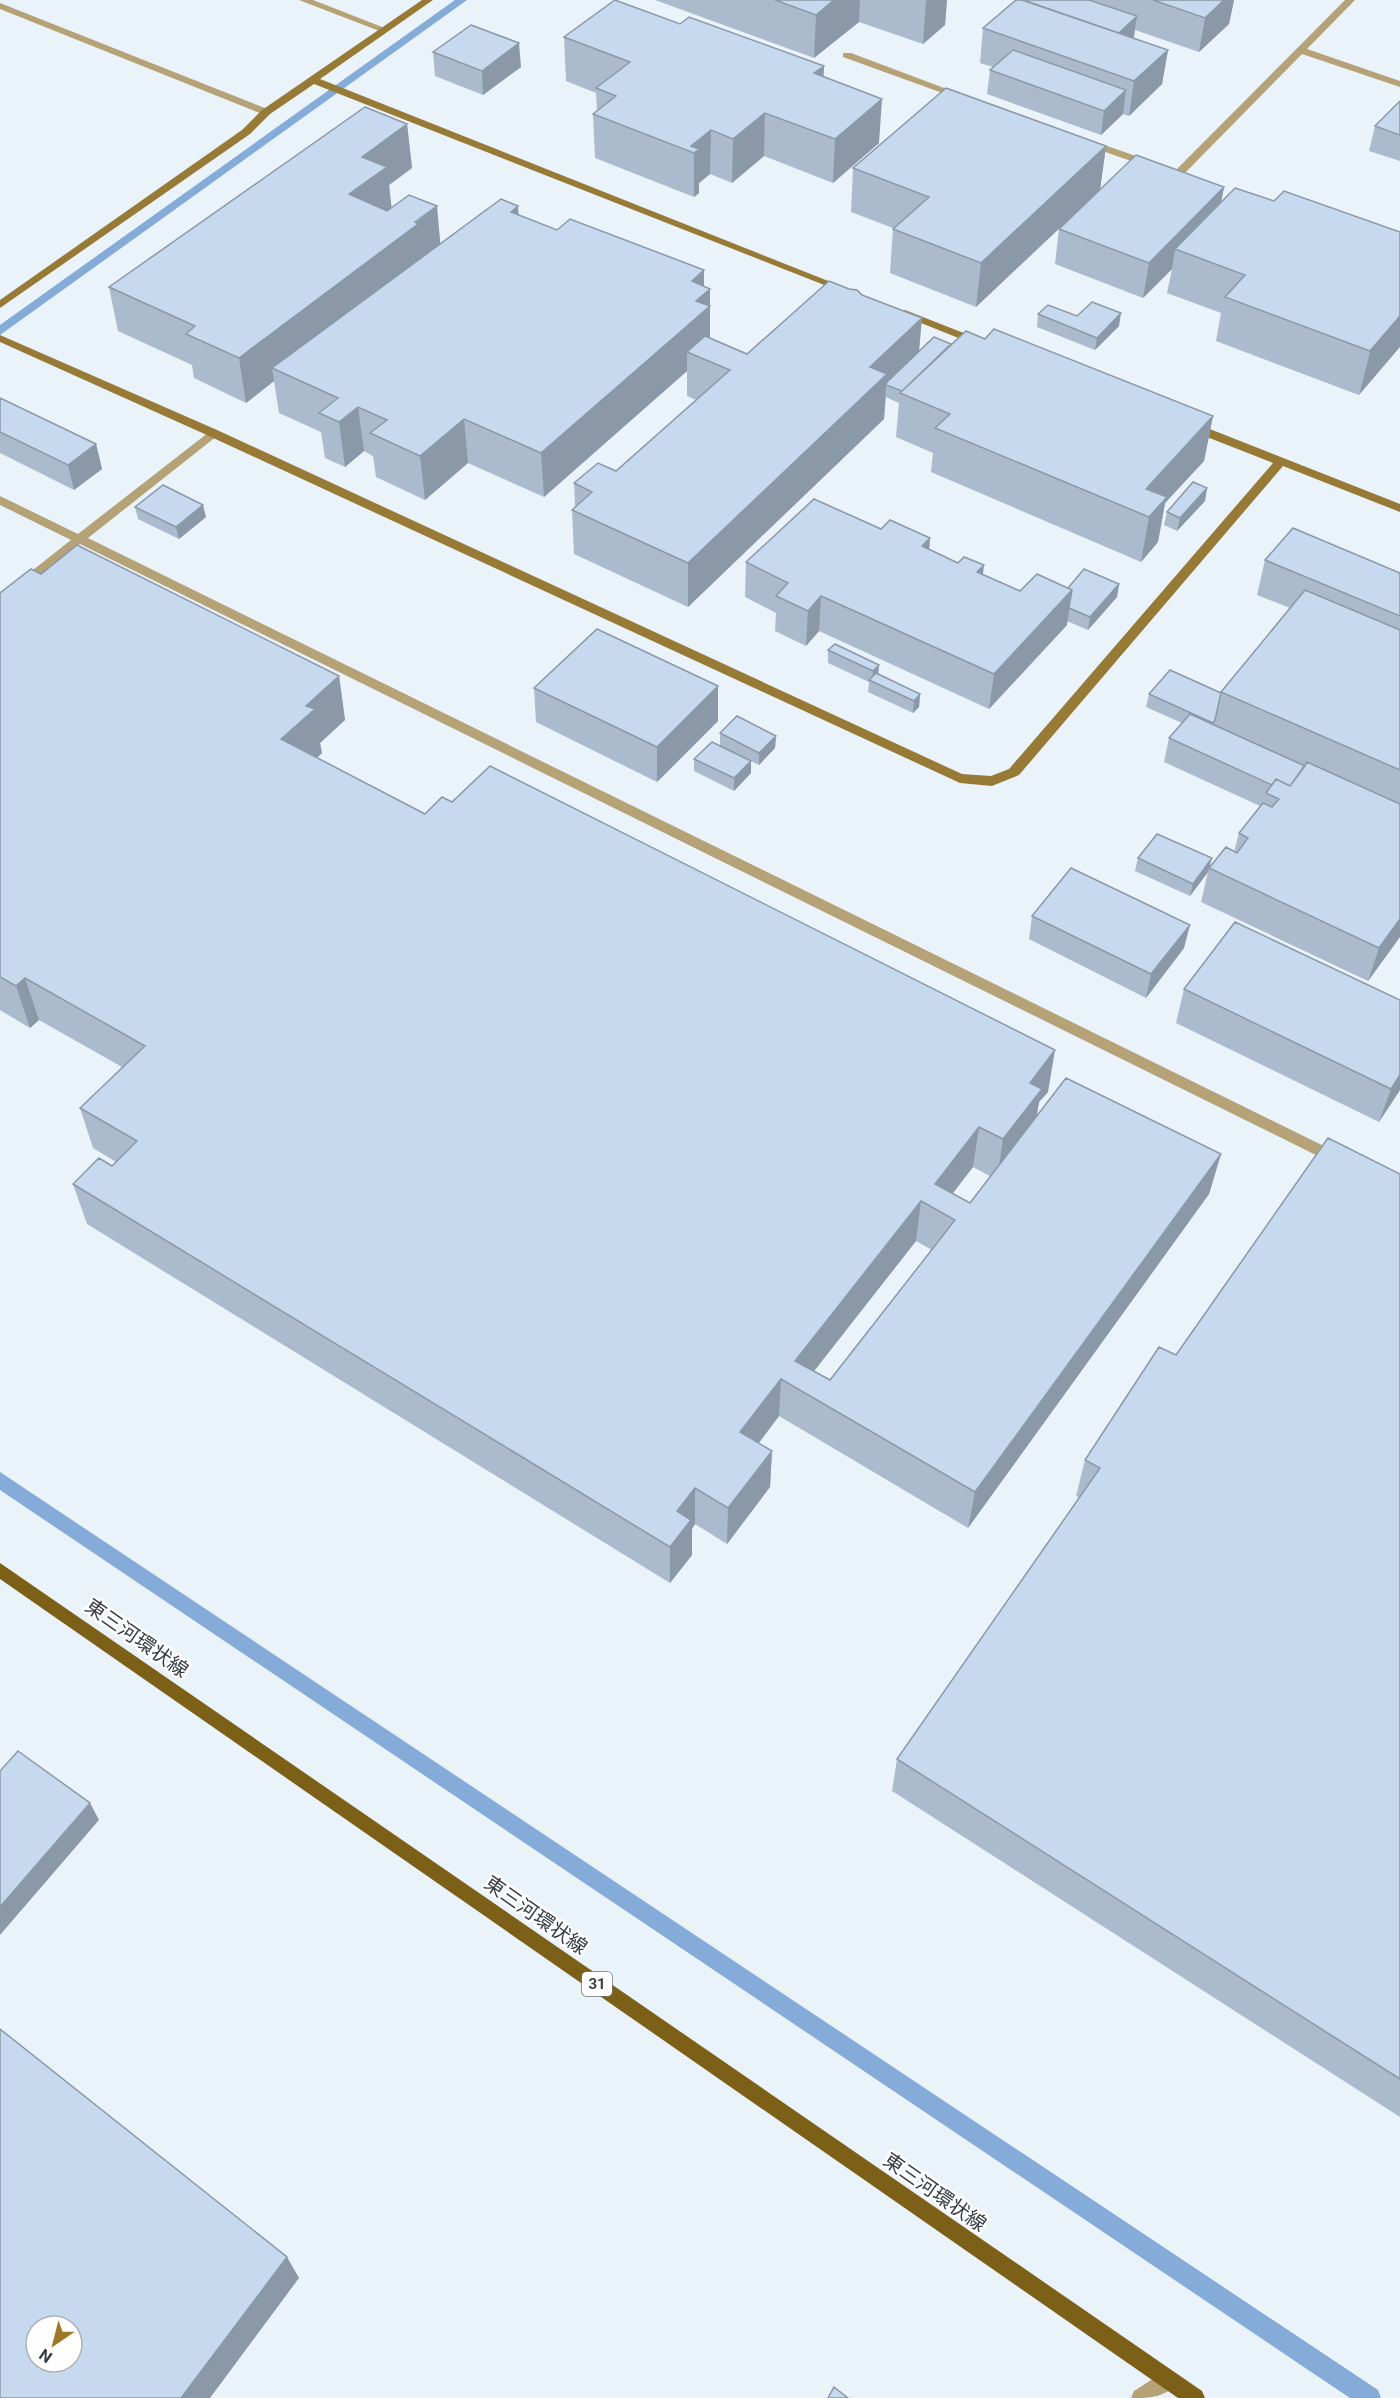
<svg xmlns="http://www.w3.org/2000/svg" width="1400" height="2398" viewBox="0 0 1400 2398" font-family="Roboto,'Noto Sans JP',sans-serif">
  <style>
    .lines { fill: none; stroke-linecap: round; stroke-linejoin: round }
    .stream { fill: #85abd8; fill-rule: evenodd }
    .lane { fill: #b5a277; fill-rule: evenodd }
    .street { fill: #b5a277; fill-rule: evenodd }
    .secondary { fill: #987a37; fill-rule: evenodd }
    .primary { fill: #7d6018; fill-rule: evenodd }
    .wall { fill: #abbbcd; fill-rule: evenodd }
    .shaded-wall { fill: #8b98a7 }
    .building { fill: #c7d9ee; stroke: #8b98a7; stroke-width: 1.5; fill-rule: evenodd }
    .labels { text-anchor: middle; stroke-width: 5; stroke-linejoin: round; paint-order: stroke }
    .shield { fill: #fefefe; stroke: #72777c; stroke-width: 1.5 }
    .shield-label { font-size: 15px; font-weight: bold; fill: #363d45 }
    .near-street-label { font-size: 20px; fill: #363d45; stroke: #fefefe }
  </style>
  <rect width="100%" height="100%" fill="#eaf2fa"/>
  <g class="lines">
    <path class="stream" d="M455,0H467L0,335V325Z
      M0,1472L1378,2390L1381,2398H1350L0,1490Z"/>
    <path class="lane" d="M1345,0H1355L1307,49L1400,81V87L1302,54L1182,176H1174V172Z
      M843,53H851L968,97L959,99L843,57Z
      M1087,139L1156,163L1157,165L1148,167L1083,144V140Z
      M213,429L217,430V436L88,538L1336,1152L1338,1156L1336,1160H1326L80,544L0,606V596L71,540L0,505V496L78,534Z"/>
    <path class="street" d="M299,0H313L390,30L382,32Z
      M0,3L270,110L271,112L262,114L0,9Z
      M1167,2370L1174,2373L1177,2380C1169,2398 1149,2398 1131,2398L1134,2391Z"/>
    <path class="secondary" d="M422,0H433L320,79L851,290L850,292H842L314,84L270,114L250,134L0,308V300L242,130L262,110Z
      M905,310L984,341L986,343L984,345H976L901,315L899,313Z
      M0,335L217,430L962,774L991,776L1009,769L1273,463L1189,430V424H1197L1400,504V512L1283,466L1019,775L992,786L960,783L209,436L0,342Z"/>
    <path class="primary" d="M0,1563L1202,2391L1205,2398H1178L0,1579Z"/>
  </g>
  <path class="wall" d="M655,0H947L945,25L923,44L859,22L814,58Z
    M1027,0H1234L1229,24L1199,52L1135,30L1134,38L1168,50L1162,84L1129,116L1123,114L1101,135L987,94L990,70L993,67L980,63L983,28Z
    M680,24L824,66L823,77L879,143L833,183L764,156L732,183L710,174L699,183V193L694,197L595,158L593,114L597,111L596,93L566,81L564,37Z
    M433,52L521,67L483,95L435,76Z
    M1400,101V161L1369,151L1375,126Z
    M407,124L412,168L389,185L391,207L440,244L519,215L557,230L704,270V286L710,306V338L747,354L919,351L985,339L1213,416L1204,461L1165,503L1158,542L1141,562L931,472L933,453L896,437L899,403L886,397L884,419L688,607L574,554L572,510L575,507L574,483L616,471L696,400L687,396V371L544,497L468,463L425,500L376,477L373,456L364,451L345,467L325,458L321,432L279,413L274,381L246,403L194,378L192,365L118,331L109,287Z
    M1106,146L1100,190L976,307L890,273L893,228L851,212L853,168Z
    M1224,187L1221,203L1274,201L1400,232L1359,395L1216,341L1221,313L1167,293L1172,269L1143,298L1055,264L1059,229Z
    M1038,314L1077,316L1119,326L1095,350L1037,327Z
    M0,398L96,444L102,469L74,490L0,453Z
    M1205,501L1177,531L1164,525L1167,512Z
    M135,507L206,517L179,539L138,519Z
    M881,529L930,538L929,550L1020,591L1119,584L1117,597L1088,630L1067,621V625L989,709L819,631L806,646L775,631L776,613L745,597L746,562Z
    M1265,560L1400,573V937L1368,981L1201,902L1208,872L1190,896L1135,871L1138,858L1210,867L1234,852L1239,833L1260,806L1164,762L1169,738L1182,723L1146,707L1149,694L1221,693L1290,608L1257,595Z
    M41,574L339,676L345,720L320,743L322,753L317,758L425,814L1048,1092L1039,1102L1037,1115L1221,1154L1209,1194L968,1528L779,1416L759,1443L772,1451L770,1487L727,1544L695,1524L692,1529V1555L670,1583L87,1224L73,1184L112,1166L116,1162L93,1148L80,1108L122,1067L39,1020L30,1028L0,1010V593ZM973,1167L990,1176L970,1203L953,1193ZM916,1241L932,1250L830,1380L814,1371Z
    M828,650L879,665L878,674L920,694L919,707L913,713L868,692L869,682L828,663Z
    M534,688L718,721L657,782L536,722Z
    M720,733L776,736L775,748L759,765L751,761V773L734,791L694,771V759L720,745Z
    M1032,916L1184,948L1146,998L1029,939Z
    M1184,989L1400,1090L1379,1122L1176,1023Z
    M1400,1174V2117L892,1791L897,1759L1080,1498L1076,1496L1085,1460L1176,1355Z"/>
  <path class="shaded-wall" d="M834,0H860L859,22L814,58L816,15Z
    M927,0H947L945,25L923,44L926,1Z
    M1224,0H1234L1229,24L1199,52L1205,18Z
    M1137,16L1133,41L1114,37Z
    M519,43L521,67L483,95L482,71Z
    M1168,50L1162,84L1129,116L1134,81Z
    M824,66L822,110L814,73Z
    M1126,90L1123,114L1101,135L1104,111Z
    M882,99L879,143L833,183L835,139Z
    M765,113L764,156L732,183L733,139Z
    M407,124L412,168L389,185L392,211L354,238L349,194L362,157Z
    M711,130L710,174L699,183V193L694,197V153L691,146Z
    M1106,146L1100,190L976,307L981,263Z
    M1224,187L1217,222L1175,249L1172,269L1143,298L1149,263Z
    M437,206L441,251L272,368L274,381L246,403L239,358Z
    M518,206L521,250L511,212Z
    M704,270V294L710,289V350L687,352V371L544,497L541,453L692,281Z
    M1121,313L1119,326L1095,350L1097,338Z
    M1400,316V347L1359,395L1370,351Z
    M922,318L918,363L886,385L884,419L688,607V563L870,367Z
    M358,407L364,451L345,467L339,422Z
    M1213,416L1204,461L1165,503L1158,542L1141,562L1149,517L1146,489Z
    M464,419L468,463L425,500L420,456Z
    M96,444L102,469L74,490L68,465Z
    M1207,488L1205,501L1177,531L1180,518Z
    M203,505L206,517L179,539L176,527Z
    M930,538L927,573L922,546Z
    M984,565L980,601L977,572Z
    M1119,584L1117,597L1088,630L1090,617Z
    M1072,590L1067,625L989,709L994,674Z
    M821,596L819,631L806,646L808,611Z
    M879,665L878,677L872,681L873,671Z
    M339,676L345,720L320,743L322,753L289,783L281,739L306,706Z
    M718,686V721L657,782V747Z
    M920,694L919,707L913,713L914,701Z
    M776,736L775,748L759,765V753Z
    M751,761V773L734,791V778Z
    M1212,858L1208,872L1190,896L1193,884Z
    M1400,919V937L1368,981L1379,948Z
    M1190,925L1184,948L1146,998L1151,974Z
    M25,978L39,1020L30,1028L16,986Z
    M1055,1050L1048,1092L1039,1102L1034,1130L997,1180L1003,1139L1030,1083Z
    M1400,1075V1090L1379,1122L1391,1089Z
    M979,1127L973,1167L939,1211L935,1184Z
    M1221,1154L1209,1194L968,1528L975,1492Z
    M921,1201L916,1241L800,1389L795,1361Z
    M781,1379L779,1416L739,1469L740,1432Z
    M772,1451L770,1487L727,1544L728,1508Z
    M695,1488V1524L692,1529V1555L670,1583V1547L677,1511Z
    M90,1803L99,1820L0,1935V1907Z
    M287,2257L299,2278L210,2398H181Z"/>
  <path class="building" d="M615,0L680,24L689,17L824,66L814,73L882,99L835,139L765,113L733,139L711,130L691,146L699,149L694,153L593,114L616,96L596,88L630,62L564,37Z
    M775,0H834L816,15Z
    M1016,0H1022L1168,50L1134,81L983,28Z
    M1027,0H1089L1137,16L1119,33L1026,1Z
    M1153,0H1224L1205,18Z
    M471,25L519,43L482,71L433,52Z
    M1013,50L1126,90L1104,111L990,70Z
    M946,88L1106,146L981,263L893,229L929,197L853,168Z
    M1400,101V135L1375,126Z
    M365,107L407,124L362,157L387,167L349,194L387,211L409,195L437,206L415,222L418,224L239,358L186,334L195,326L109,287Z
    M1136,155L1224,187L1149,263L1059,229Z
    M1235,188L1274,201L1284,191L1400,232V316L1370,351L1225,297L1245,275L1175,249Z
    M501,199L518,206L511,212L557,230L570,219L704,270L692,281L710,289L696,301L710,306L541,453L464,419L420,456L370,433L387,420L358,407L339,422L319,413L338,398L272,368Z
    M829,281L849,289L857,290L862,295L922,318L870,367L887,374L688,563L572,510L592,492L574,483L598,463L616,471L730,370L687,352L705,336L747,354Z
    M1092,302L1121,313L1097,338L1038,314L1048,305L1077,316Z
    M994,329L1213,416L1146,489L1167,497L1149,517L935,428L950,414L900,393L966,331L985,339Z
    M934,337L951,344L902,391L886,385L887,382Z
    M0,398L96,444L68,465L0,432Z
    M1193,482L1207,488L1180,518L1167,512Z
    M163,485L203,505L176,527L135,507Z
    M814,499L881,529L890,520L930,538L922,546L958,563L964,557L984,565L977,572L1020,591L1037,574L1072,590L994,674L821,596L808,611L776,596L788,583L746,562Z
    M1293,528L1400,573V616L1265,560Z
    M77,545L339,676L306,706L315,709L281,739L425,814L442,797L452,802L490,766L1055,1050L1030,1083L1042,1089L1003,1139L979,1127L935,1184L970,1203L1066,1078L1221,1154L975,1492L781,1379L740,1432L772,1451L728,1508L695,1488L677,1511L691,1520L670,1547L73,1184L99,1158L112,1166L137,1141L80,1108L145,1046L25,978L16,986L0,977V593L31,569L41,574ZM921,1201L955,1220L830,1380L795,1361Z
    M1084,569L1119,584L1090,617L1069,608L1072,590L1068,588Z
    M1305,590L1400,630V770L1221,692Z
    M597,629L718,686L657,747L534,688Z
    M835,644L879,665L873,671L828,650Z
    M1170,670L1221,693L1215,720L1213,723L1149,694Z
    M876,673L920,694L914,701L869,680Z
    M1190,714L1305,766L1290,786L1276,779L1272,785L1169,738Z
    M737,716L776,736L759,753L720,733Z
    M712,742L751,761L734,778L694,759Z
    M1307,762L1400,804V919L1379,948L1209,868L1226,847L1237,853L1248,838L1239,833L1263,803L1272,807L1279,799L1266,793L1276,779L1290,786Z
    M1157,834L1212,858L1193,884L1138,858Z
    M1071,868L1190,925L1151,974L1032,916Z
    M1235,922L1400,1000V1075L1391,1089L1184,989Z
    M1328,1138L1400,1174V2079L897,1759L1100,1468L1085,1460L1159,1347L1176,1355Z
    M18,1751L90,1803L0,1907V1771Z
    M0,2029L287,2257L181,2398H0ZM36,2326H72V2362H36Z
    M834,2387L848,2398H828Z"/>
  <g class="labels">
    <rect class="shield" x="582" y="1972" width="30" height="24" rx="4.5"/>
    <g class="shield-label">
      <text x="597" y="1989">31</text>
    </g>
    <g class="near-street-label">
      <text transform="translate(137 1638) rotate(35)" y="7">東三河環状線</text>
      <text transform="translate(536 1915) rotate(35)" y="7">東三河環状線</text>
      <text transform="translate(935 2192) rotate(35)" y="7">東三河環状線</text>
    </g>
  </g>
  <g transform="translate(54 2344) rotate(215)"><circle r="28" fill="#fefefe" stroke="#aeb1b4" stroke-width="1.5"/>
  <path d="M0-4.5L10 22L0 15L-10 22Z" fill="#9c7924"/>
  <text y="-9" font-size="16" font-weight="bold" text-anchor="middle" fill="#363d45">N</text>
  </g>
</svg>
